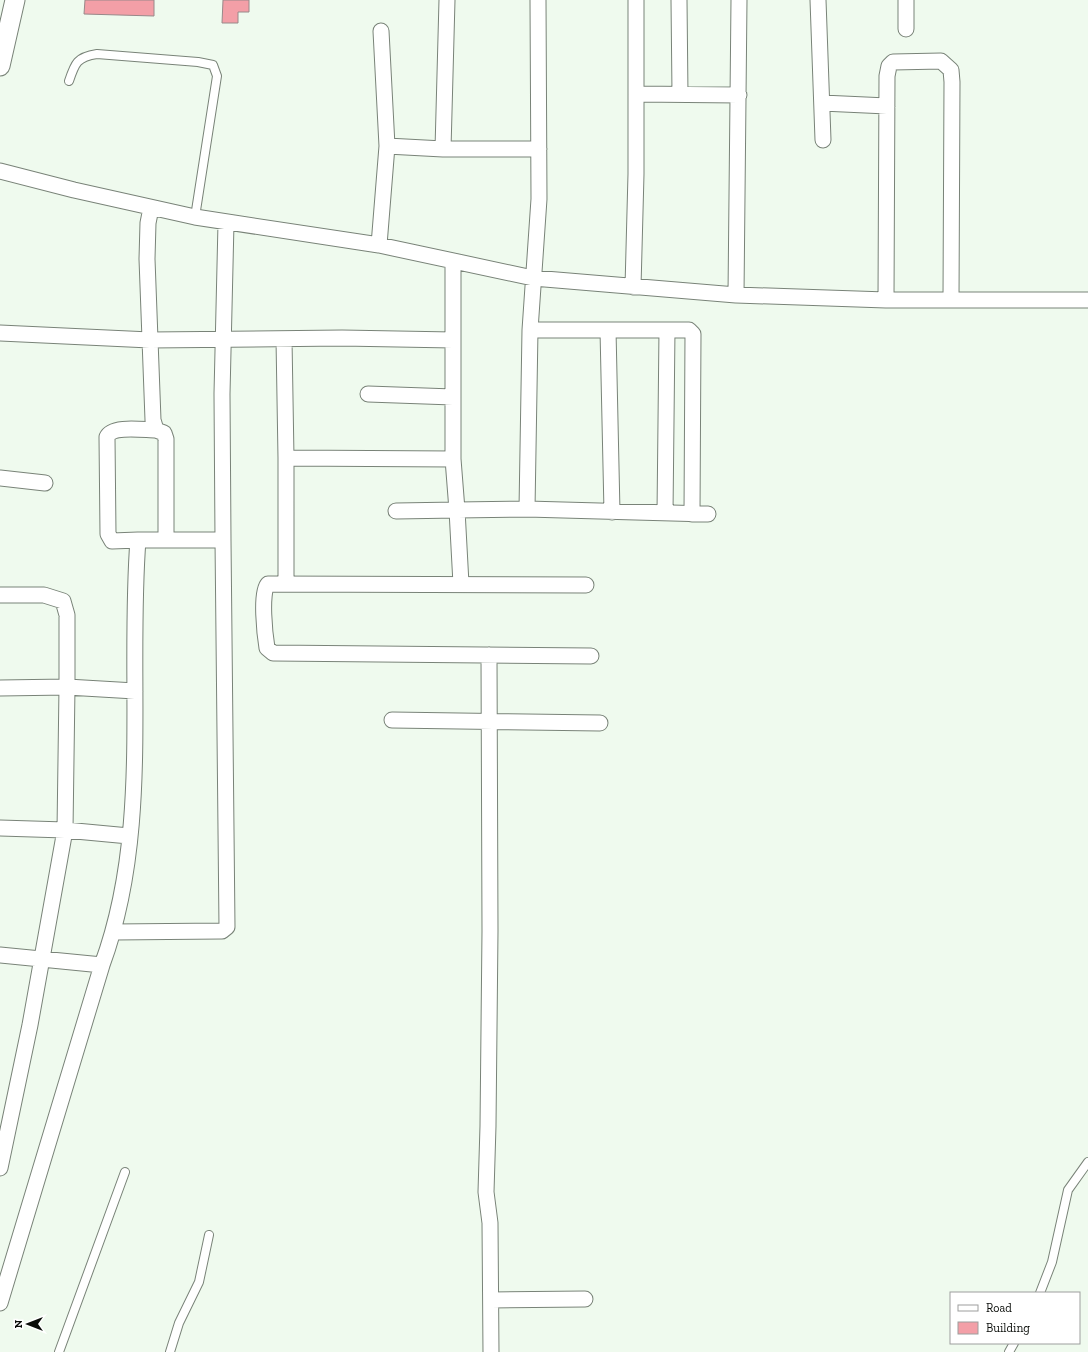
<svg xmlns="http://www.w3.org/2000/svg" width="1088" height="1352" viewBox="0 0 1088 1352" font-family="'Zilla Slab',serif">
  <style>
    .building { fill: #f39fa7; stroke: #988889 }
    .lines { fill: none; stroke-linecap: round; stroke-linejoin: round }
    .service-casing { stroke: #798378; stroke-width: 10 }
    .minor-casing { stroke: #798378; stroke-width: 17 }
    .tertiary-casing { stroke: #798378; stroke-width: 21 }
    .service { stroke: #fff; stroke-width: 8 }
    .minor { stroke: #fff; stroke-width: 15 }
    .tertiary { stroke: #fff; stroke-width: 19 }
  </style>
  <rect width="100%" height="100%" fill="#effaee"/>
  <path class="building" d="M85,0H154V16L84,14Z
    M223,0H249V12H238V23H222Z"/>
  <g class="lines">
    <g class="service-casing">
      <path id="service" d="M69,81C75,63 77,57 97,54L198,62L213,65L217,76L195,217
        M1040,1293L1052,1262L1068,1190L1088,1162
        M59,1352L125,1172
        M170,1352L179,1323L199,1282L209,1235
        M1009,1352L1014,1343"/>
    </g>
    <g class="minor-casing">
      <path id="minor" d="M679,0L680,94
        M818,0L823,140
        M906,0V29
        M636,94L739,95
        M822,103L887,106
        M387,146L443,149H539
        M443,149L447,0
        M0,171L74,190L195,217L379,245L533,278L736,295L886,300H1088
        M151,208L148,223L147,259L153,420L156,430L164,433L166,439V540
        M379,245L387,146L381,31
        M453,261V340
        M633,287L636,174V0
        M736,295L739,0
        M886,300L887,76L889,66L893,62L941,61L951,70L952,82L951,300
        M530,330H667L665,513
        M608,330L612,512
        M667,330H689L693,334L692,514
        M0,333L150,340L342,338L453,340V459L457,510L527,509L708,514
        M284,339L286,458V583
        M368,394L453,397
        M286,458L453,459
        M0,478L45,483
        M527,509L530,330L539,199L538,0
        M396,511L457,510L461,584
        M138,540L112,541L108,534L107,437C112,425 144,430 156,430
        M586,585L268,584C260,592 265,636 267,648L273,653L591,656
        M0,595H44L63,601L67,615V687L135,691
        M489,655L490,931L488,1126L486,1192L490,1223L491,1352
        M0,688L67,687L65,830L30,1025L0,1168
        M392,720L600,723
        M0,828L65,830L129,836
        M114,932L222,931L227,927L223,540
        M0,955L102,965L0,1303
        M102,965C152,829 127,681 138,540H223L222,394L226,223
        M491,1300L585,1299"/>
    </g>
    <g class="tertiary-casing">
      <path id="tertiary" d="M0,66L15,0"/>
    </g>
    <use href="#service" class="service"/>
    <use href="#minor" class="minor"/>
    <use href="#tertiary" class="tertiary"/>
  </g>
  <rect x="950" y="1292" width="130" height="52" fill="#ffffff" stroke="#9d9e9d"/>
  <rect x="958" y="1305" width="20" height="6" fill="#ffffff" stroke="#9d9e9d"/>
  <text x="986" y="1312" font-size="12" fill="#0a0d09">Road</text>
  <rect x="958" y="1322" width="20" height="12" fill="#f39fa7" stroke="#9d9e9d"/>
  <text x="986" y="1332" font-size="12" fill="#0a0d09">Building</text>
  <g transform="translate(28 1324) rotate(270)" stroke="#ffffff" stroke-width="3" paint-order="stroke">
  <path d="M0-3L7 15L0 10L-7 15Z" fill="#0a0d09"/>
  <text y="-6" font-size="11" font-weight="bold" text-anchor="middle" fill="#0a0d09">N</text>
  </g>
</svg>
